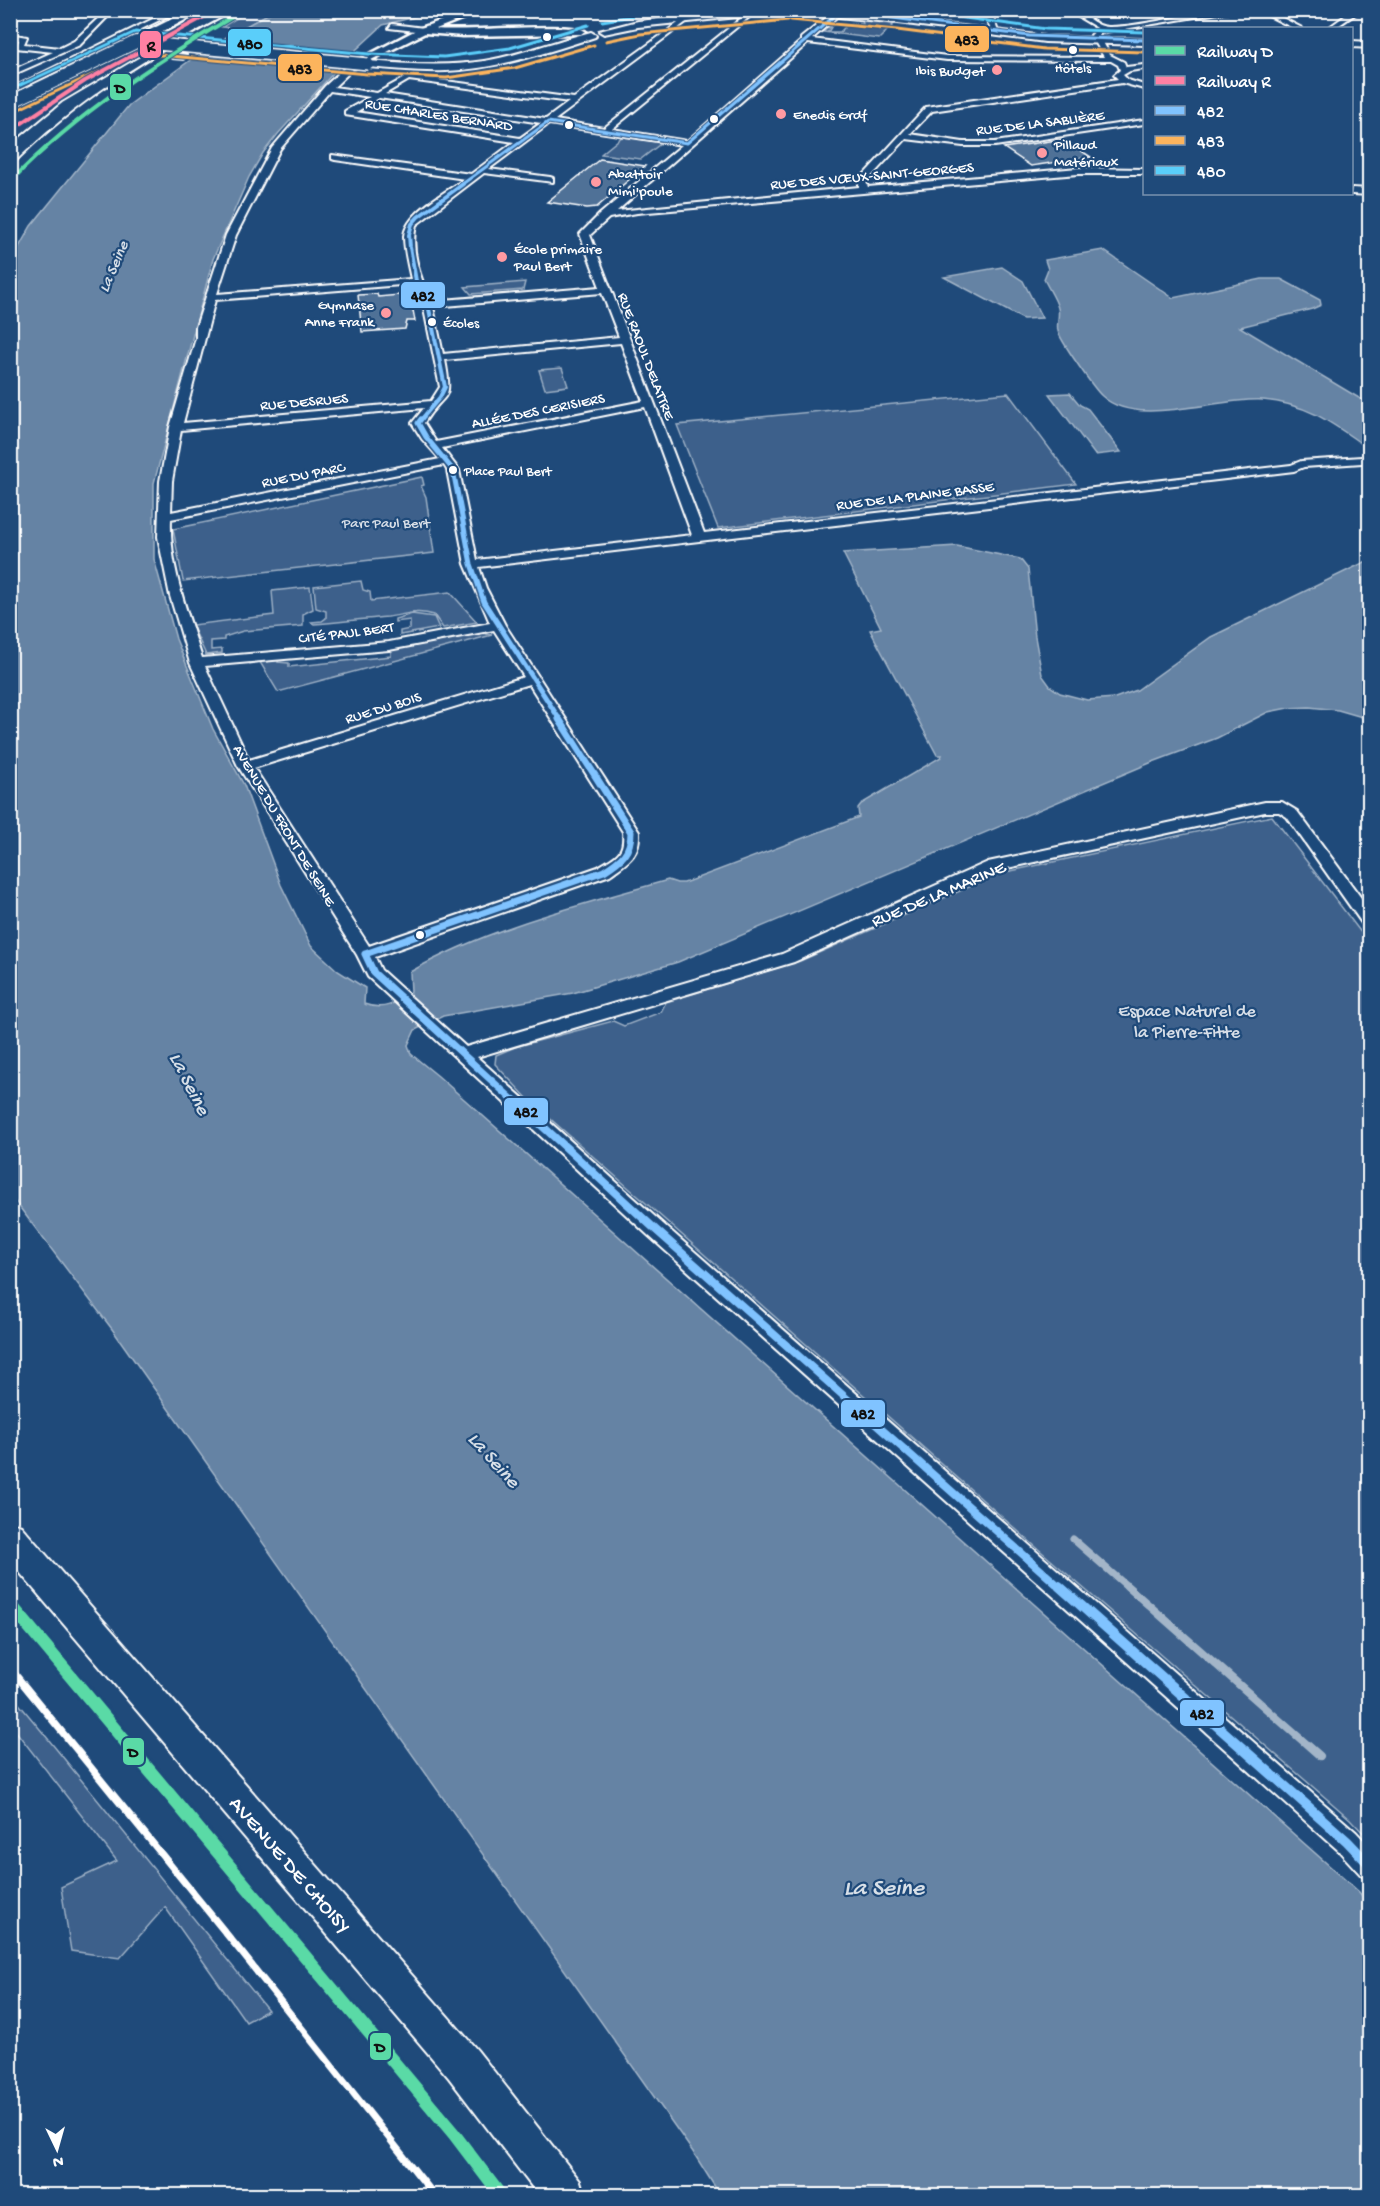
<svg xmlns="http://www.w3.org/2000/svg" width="1380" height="2206" viewBox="0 0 1380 2206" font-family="'Gochi Hand',sans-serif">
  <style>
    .green { fill: #3c618b; stroke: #9eb0c5; stroke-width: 1.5 }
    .water { fill: #6583a4; stroke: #a3b5c8; stroke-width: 1.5 }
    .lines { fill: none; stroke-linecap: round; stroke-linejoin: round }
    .stream-far1 { stroke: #a3b5c8; stroke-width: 7 }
    .stream { stroke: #a3b5c8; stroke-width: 8 }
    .building { fill: #507197; stroke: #fff; stroke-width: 1.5 }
    .minor-tunnel { stroke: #41658e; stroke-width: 8; stroke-dasharray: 8 4; stroke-linecap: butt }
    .minor-casing { stroke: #fff; stroke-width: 4 }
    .tertiary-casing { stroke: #fff; stroke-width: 5 }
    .secondary-casing { stroke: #fff; stroke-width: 4 }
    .primary-casing { stroke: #fff; stroke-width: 5 }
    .minor { fill: #1f4a7a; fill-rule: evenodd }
    .tertiary { fill: #1f4a7a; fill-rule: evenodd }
    .secondary { fill: #1f4a7a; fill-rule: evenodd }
    .primary { fill: #1f4a7a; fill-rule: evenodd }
    .rail-far1 { stroke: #fff; stroke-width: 2 }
    .rail { stroke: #fff; stroke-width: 7 }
    .secondary-bridge-casing { stroke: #fff; stroke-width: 14; stroke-linecap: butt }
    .primary-bridge-casing { stroke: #fff; stroke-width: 14; stroke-linecap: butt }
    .secondary-bridge { stroke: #1f4a7a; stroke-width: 11 }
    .primary-bridge { stroke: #1f4a7a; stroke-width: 12 }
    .bus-1-far5-casing { stroke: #1f4a7a; stroke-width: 5 }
    .bus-1-far4-casing { stroke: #1f4a7a; stroke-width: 6 }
    .bus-1-far3-casing { stroke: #1f4a7a; stroke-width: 8 }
    .bus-1-far2-casing { stroke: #1f4a7a; stroke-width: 10 }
    .bus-1-far1-casing { stroke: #1f4a7a; stroke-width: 13 }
    .bus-1-casing { stroke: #1f4a7a; stroke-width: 15 }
    .bus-2-casing { stroke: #1f4a7a; stroke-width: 5 }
    .bus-3-casing { stroke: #1f4a7a; stroke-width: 5 }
    .bus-1-far5 { stroke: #80c3ff; stroke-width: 3 }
    .bus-1-far4 { stroke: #80c3ff; stroke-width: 4 }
    .bus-1-far3 { stroke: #80c3ff; stroke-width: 5 }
    .bus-1-far2 { stroke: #80c3ff; stroke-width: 7 }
    .bus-1-far1 { stroke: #80c3ff; stroke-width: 8 }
    .bus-1 { stroke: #80c3ff; stroke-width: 10 }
    .bus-2 { stroke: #fcb45d; stroke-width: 3 }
    .bus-3 { stroke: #5acefa; stroke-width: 3 }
    .rail-1-far1-casing { stroke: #1f4a7a; stroke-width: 6 }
    .rail-1-casing { stroke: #1f4a7a; stroke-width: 17 }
    .rail-2-casing { stroke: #1f4a7a; stroke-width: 6 }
    .rail-1-far1 { stroke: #5adaa6; stroke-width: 4 }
    .rail-1 { stroke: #5adaa6; stroke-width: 13 }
    .rail-2 { stroke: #ff80a3; stroke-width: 4 }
    .bus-dot { fill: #fff; stroke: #1f4a7a; stroke-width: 2 }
    .poi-dot { fill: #ff9aa2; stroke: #1f4a7a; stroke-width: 2 }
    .labels { text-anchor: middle; stroke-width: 4.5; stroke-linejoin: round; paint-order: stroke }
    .far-bus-label { font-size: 14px; fill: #fff; stroke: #1f4a7a; text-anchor: start }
    .far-poi-label { font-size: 15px; fill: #fff; stroke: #1f4a7a; text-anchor: start }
    .far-street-label { font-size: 15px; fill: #fff; stroke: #1f4a7a }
    .far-park-label { font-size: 15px; fill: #d8dfe8; stroke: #1f4a7a }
    .far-water-label { font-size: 16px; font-style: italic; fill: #d8e0e8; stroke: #1f4a7a }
    .street-label { font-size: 18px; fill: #fff; stroke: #1f4a7a }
    .park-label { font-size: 18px; fill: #d8dfe8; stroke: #1f4a7a }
    .water-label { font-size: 20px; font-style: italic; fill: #d8e0e8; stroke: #1f4a7a }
    .near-street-label { font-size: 21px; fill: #fff; stroke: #1f4a7a }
    .near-water-label { font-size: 24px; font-style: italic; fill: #d8e0e8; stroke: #1f4a7a }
    .line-badge { stroke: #1f4a7a; stroke-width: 2 }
    .pale-badge-label { font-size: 16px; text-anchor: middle; font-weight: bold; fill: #111 }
  </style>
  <rect width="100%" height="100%" fill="#1f4a7a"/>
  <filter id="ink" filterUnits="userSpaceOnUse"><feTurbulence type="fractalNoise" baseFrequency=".0167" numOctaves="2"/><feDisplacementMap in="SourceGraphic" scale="12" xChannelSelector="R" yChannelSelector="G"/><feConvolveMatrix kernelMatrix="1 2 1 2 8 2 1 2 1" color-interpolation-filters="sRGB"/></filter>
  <g filter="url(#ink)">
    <path class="green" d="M248,11H273L241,29L222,27Z
      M862,20L894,24L879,39L823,32L833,24L828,32H840L848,24H863Z
      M623,136L664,141L641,159L601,154Z
      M525,282L523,290L471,294L465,287Z
      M562,368L568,386L545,389L539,370Z
      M1008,393L1076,484L718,528L677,425Z
      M422,477L424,485L421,486L426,497L434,553L183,581L173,529Z
      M361,581L363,590L370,592L371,601L450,592L477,622L443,628L434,615C417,609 404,615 388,617C363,619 339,622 314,624L311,622L322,621L326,618V611L316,608L314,586Z
      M310,587L313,609L303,614V626L243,631L224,637V640L211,641V650L222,649V653L206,655L192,625L274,615L272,591Z
      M412,614L434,617L439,628L400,635V631L410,629V620L395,622V619Z
      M477,632L492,635L278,692L260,662L250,664L248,662L279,658L278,662L289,663V667L391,656V650L414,642L418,645Z
      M1272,816L1369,943V1839L1350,1819L1036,1547L529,1100L495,1064L496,1055L515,1047L613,1021L624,1026L661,1012L666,1002L800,961L1001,873Z
      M10,1693L44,1734L268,2010L246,2022L165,1907L120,1958L71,1951L61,1887L117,1861L11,1725Z"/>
    <path class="water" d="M273,11H438L383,25L346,59L278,134L263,153L249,177L213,259L154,483V559L176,639L213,729L244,785L281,885L311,946L338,971L365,988L364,1004C384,1011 395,1004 411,992L410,972C489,927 581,905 668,880L677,883H684L859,817L858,808L861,804L941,757L942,755H937L870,630L881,628L843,553L957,546L1020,559L1028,569L1035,637L1042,675L1050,686L1060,693L1087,700L1115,698L1137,690L1211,637L1369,560V719L1338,710L1309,707L1288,708L1268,712L1217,738L1150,763L678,962L573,993L443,1016L415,1030L408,1045L411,1054L438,1076L1359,1892L1369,1905V2195H720L693,2152L112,1329L11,1196V261L31,226L129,105L207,48Z
      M1103,250L1173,298L1262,279H1281L1320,300L1321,305L1312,309L1240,327L1369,404V449C1333,424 1309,404 1263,400C1217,397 1137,429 1102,396C1094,389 1060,340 1058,331C1056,324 1060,315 1058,308C1056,299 1048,288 1044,279L1048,269L1045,260Z
      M1002,267L1023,281L1042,318L1023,319L944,277Z
      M1070,393L1080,405L1088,409L1121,452L1095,455L1049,394Z"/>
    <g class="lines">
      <path class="stream-far1" d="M1073,1539L1129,1588"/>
      <path class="stream" d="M1127,1586L1320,1756"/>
    </g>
    <path class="building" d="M1063,139L1091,157L1031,166L1004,148Z
      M600,159L645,166L597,207L587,208L547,202Z
      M377,294L378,297L410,294L415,321H407L405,329L362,332L358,295Z"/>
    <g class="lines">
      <path class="minor-tunnel" d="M105,49L175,56"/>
      <g class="minor-casing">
        <path id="minor" d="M107,10H114L80,45L10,76V71L53,52L16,48L19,40L10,38V34L27,37L24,44L60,48L74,41Z
          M171,10H180L10,94V89Z
          M836,10L843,11L812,39L947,56L1104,57L1091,35L1099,29L1067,10C1083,10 1095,28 1110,27C1151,26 1193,10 1236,10L1101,33L1099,35L1110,55L1124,62L1126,67L1144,65V69L1130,71L1123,75L1128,80L1144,85V89L1122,83L932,111L910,134L963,142H995L1144,120V124L995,146H963L906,139L866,182L868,187L1078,168L1144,169V174H1078L637,213L609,218L590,235L704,533L1291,465L1301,461L1362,457L1368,460L1362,463L1304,467L1294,471L479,567L486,588L505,625L639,832C640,856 628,862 610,875L375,957L381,970L466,1047L782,954L988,862L1265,802H1282L1297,811L1370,910V927L1364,926L1287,817L1279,812H1265L998,870L794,962L477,1057L663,1224L1356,1832L1370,1847V1879L1361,1875L1338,1850L649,1236L368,977L357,955L238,766L190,663L170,596L158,537L160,481L170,427L196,338V327L226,235L272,148L325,86L349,64L356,66L334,87L377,93L408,76L574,98L685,18H689V20L555,120L604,128L749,12H753V14L612,129L687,141L801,41V38ZM808,43L947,60L1111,61L1118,65L1120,70L1114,75L1118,79L926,107L859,180V187L617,211ZM409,80L569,102L546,119L385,94ZM330,91L370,97L345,111V115L514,142L471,174L332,155V159L335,160L465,179C447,191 406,213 404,236C404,250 408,265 411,279L217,294L236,235L280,149ZM379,98L541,123L520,138L356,112ZM549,124L682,145L600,214L580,234L600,287L431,301C420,278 410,250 416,225L484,173L553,182V178L550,177L489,169ZM413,284L423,304L440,387L431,401L183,423L215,300ZM602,293L619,337L443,354L433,307ZM621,343L643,401L436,442L424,423C444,390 454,406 445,360ZM645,407L692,535L477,560L459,470L442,448ZM424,408L412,423L422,439L440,459L171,512L172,481L181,430ZM444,465L447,470L465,564L490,623L389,642L202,658C188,614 169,566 171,519ZM494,630L524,677L249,760L205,666L389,650ZM529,684L623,832C625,854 616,856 598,867L369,946L254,768Z
          M984,10H991L998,32L991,30Z
          M1257,10H1267L1302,28H1293Z
          M1353,10H1361L1335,28H1328Z
          M392,24L424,28L428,30L424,32L389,28Z
          M175,54L186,55L187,57L183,59L172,58Z
          M1352,188L1370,189V195L1351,194Z"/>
      </g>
      <g class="tertiary-casing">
        <path id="tertiary" d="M470,10H484L436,29C463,32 572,22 585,31L581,34L463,36L425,33L355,68L347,66L418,29Z"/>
      </g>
      <g class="secondary-casing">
        <path id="secondary" d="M750,10H829L1045,36L1144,39V45L1045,42L898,23L789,12L638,27L604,34L599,31L638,21Z
          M591,32L596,35L595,37C546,53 497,69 446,71C420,72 394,69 368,67L363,64L368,61C407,64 445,67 484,61C521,55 555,41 591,32Z
          M136,39L157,41L162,44L157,47L132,44V40Z
          M1352,41L1370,42V48L1352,47Z
          M10,1522L21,1526L477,2050L580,2181L585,2196H539L449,2078L10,1561Z"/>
      </g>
      <g class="primary-casing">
        <path id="primary" d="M190,10H204L140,44H127L121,41L127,38H134Z"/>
      </g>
      <use href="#minor" class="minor"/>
      <use href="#tertiary" class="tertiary"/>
      <use href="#secondary" class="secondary"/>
      <use href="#primary" class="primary"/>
      <path class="rail-far1" d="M10,145L62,102L145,53
        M10,168C76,100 154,54 237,10"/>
      <path class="rail" d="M10,1668L242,1953L435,2196"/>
      <g class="secondary-bridge-casing">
        <path id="secondary-bridge" d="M157,44L368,64"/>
      </g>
      <g class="primary-bridge-casing">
        <path id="primary-bridge" d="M11,102L136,42"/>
      </g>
      <use href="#secondary-bridge" class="secondary-bridge"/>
      <use href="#primary-bridge" class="primary-bridge"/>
      <g class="bus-1-far5-casing">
        <path id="bus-1-far5" d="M548,122L687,143
          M687,143L840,11L1029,36L1144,40
          M461,185L548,122"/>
      </g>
      <g class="bus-1-far4-casing">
        <path id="bus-1-far4" d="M420,421L440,397L445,387L428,304L416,281L410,247L409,235L412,224L418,217L463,184"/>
      </g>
      <g class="bus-1-far3-casing">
        <path id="bus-1-far3" d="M421,419L418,423L426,437L453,470L471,564L484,602L560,720"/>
      </g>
      <g class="bus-1-far2-casing">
        <path id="bus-1-far2" d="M365,954L374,973L515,1102
          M365,954L604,871C621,860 631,853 631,832L559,719"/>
      </g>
      <g class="bus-1-far1-casing">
        <path id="bus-1-far1" d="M514,1100L656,1230L1061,1588"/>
      </g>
      <g class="bus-1-casing">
        <path id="bus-1" d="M1059,1586L1347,1841L1370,1865"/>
      </g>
      <g class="bus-2-casing">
        <path id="bus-2" d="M791,20L897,30L1044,49L1144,52
          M606,41L640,34L788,20
          M15,111L138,53L367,74L446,78L515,68L594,45"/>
      </g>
      <g class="bus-3-casing">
        <path id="bus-3" d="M906,10L1046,29L1144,32
          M602,21L669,10
          M10,90L135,32L369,54L444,57L510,48L588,25"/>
      </g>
      <use href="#bus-1-far5" class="bus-1-far5"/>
      <use href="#bus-1-far4" class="bus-1-far4"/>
      <use href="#bus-1-far3" class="bus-1-far3"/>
      <use href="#bus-1-far2" class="bus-1-far2"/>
      <use href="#bus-1-far1" class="bus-1-far1"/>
      <use href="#bus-1" class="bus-1"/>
      <use href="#bus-2" class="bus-2"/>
      <use href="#bus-3" class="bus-3"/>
      <g class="rail-1-far1-casing">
        <path id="rail-1-far1" d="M10,182C79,111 159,60 244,10"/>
      </g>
      <g class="rail-1-casing">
        <path id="rail-1" d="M10,1604L454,2134L501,2196"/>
      </g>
      <g class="rail-2-casing">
        <path id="rail-2" d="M10,131L85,81L217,10"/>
      </g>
      <use href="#rail-1-far1" class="rail-1-far1"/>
      <use href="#rail-1" class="rail-1"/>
      <use href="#rail-2" class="rail-2"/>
    </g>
  </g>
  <g class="bus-dot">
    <circle cx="547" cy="37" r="5"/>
    <circle cx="1073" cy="50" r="5"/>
    <circle cx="714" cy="119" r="5"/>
    <circle cx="569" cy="125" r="5"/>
    <circle cx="432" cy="322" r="5"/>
    <circle cx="453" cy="470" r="5"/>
    <circle cx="420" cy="935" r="5"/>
  </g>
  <g class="poi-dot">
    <circle cx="997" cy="70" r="6"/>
    <circle cx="781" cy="114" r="6"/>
    <circle cx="1042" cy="153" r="6"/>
    <circle cx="596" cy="182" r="6"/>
    <circle cx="502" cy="257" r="6"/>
    <circle cx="386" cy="313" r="6"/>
  </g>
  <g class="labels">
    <g class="far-bus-label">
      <text x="1073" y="72" text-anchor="middle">Hôtels</text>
      <text x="443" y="327">Écoles</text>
      <text x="464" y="475">Place Paul Bert</text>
    </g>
    <g class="far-poi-label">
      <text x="985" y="75" text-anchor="end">Ibis Budget</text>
      <text x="793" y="119">Enedis Grdf</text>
      <text x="1054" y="149">Pillaud<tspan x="1054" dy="17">Matériaux</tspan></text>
      <text x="608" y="178">Abattoir<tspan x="608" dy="17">Mimi'poule</tspan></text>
      <text x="514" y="253">École primaire<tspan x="514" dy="17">Paul Bert</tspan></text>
      <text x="374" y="309" text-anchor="end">Gymnase<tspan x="374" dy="17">Anne Frank</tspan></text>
    </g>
    <g class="far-street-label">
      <text transform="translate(439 114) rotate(9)" y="5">RUE CHARLES BERNARD</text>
      <text transform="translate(1040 122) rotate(-7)" y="5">RUE DE LA SABLIÈRE</text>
      <text transform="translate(872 175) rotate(-5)" y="5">RUE DES VŒUX-SAINT-GEORGES</text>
      <text transform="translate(647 356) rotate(69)" y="5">RUE RAOUL DELATTRE</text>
      <text transform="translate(304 401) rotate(-5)" y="5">RUE DESRUES</text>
      <text transform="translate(538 410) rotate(-11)" y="5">ALLÉE DES CERISIERS</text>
      <text transform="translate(303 474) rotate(-11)" y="5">RUE DU PARC</text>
      <text transform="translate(915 495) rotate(-7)" y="5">RUE DE LA PLAINE BASSE</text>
      <text transform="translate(346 632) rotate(-7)" y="5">CITÉ PAUL BERT</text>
      <text transform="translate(383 707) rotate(-17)" y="5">RUE DU BOIS</text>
      <text transform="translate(285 825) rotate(59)" y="5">AVENUE DU FRONT DE SEINE</text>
    </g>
    <g class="far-park-label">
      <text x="386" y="527">Parc Paul Bert</text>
    </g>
    <g class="far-water-label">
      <text transform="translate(112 266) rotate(-67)" y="6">La Seine</text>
    </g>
    <g class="street-label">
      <text transform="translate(938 893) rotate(-23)" y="6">RUE DE LA MARINE</text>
    </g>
    <g class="park-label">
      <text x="1187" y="1016">Espace Naturel de<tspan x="1187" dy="21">la Pierre-Fitte</tspan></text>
    </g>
    <g class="water-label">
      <text transform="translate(191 1083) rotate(63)" y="7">La Seine</text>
      <text transform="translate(495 1459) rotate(48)" y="7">La Seine</text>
    </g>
    <g class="near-street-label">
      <text transform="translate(291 1864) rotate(49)" y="7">AVENUE DE CHOISY</text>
    </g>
    <g class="near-water-label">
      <text x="884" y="1894">La Seine</text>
    </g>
  </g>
  <g class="line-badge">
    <rect x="944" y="25" width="46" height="28" rx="6" fill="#fcb45d"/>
    <rect x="227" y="28" width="45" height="29" rx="6" fill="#5acefa"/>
    <rect x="139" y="30" width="23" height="29" rx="6" fill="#ff80a3"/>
    <rect x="277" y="53" width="46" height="29" rx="6" fill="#fcb45d"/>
    <rect x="109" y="73" width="23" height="28" rx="6" fill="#5adaa6"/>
    <rect x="400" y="281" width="46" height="28" rx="6" fill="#80c3ff"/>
    <rect x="503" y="1097" width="46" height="29" rx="6" fill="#80c3ff"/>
    <rect x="840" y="1399" width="46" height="29" rx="6" fill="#80c3ff"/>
    <rect x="1179" y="1699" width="46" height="28" rx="6" fill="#80c3ff"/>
    <rect x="122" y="1737" width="23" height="29" rx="6" fill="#5adaa6"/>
    <rect x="369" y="2032" width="23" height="29" rx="6" fill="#5adaa6"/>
  </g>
  <g class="pale-badge-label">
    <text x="967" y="45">483</text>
    <text x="250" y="49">480</text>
    <text x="151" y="51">R</text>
    <text x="300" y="74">483</text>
    <text x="120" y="93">D</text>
    <text x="423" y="301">482</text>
    <text x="526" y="1117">482</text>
    <text x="863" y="1419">482</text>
    <text x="1202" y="1719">482</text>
    <text x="133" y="1757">D</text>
    <text x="380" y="2052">D</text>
  </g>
  <rect width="1380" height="2206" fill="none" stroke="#1f4a7a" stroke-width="36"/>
  <rect x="18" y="18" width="1344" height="2170" fill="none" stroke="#fff" stroke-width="2" filter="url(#ink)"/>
  <rect x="1143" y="27" width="210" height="168" fill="#1f4a7a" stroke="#7992af" stroke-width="1.5"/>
  <rect x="1155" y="46" width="30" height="9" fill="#5adaa6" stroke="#7992af" stroke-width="1.5"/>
  <text x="1197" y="57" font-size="18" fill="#ffffff">Railway D</text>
  <rect x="1155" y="76" width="30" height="9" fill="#ff80a3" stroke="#7992af" stroke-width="1.5"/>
  <text x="1197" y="87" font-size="18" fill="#ffffff">Railway R</text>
  <rect x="1155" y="106" width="30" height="9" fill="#80c3ff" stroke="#7992af" stroke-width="1.5"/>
  <text x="1197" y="117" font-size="18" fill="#ffffff">482</text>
  <rect x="1155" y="136" width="30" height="9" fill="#fcb45d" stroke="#7992af" stroke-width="1.5"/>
  <text x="1197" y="147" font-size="18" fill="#ffffff">483</text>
  <rect x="1155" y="166" width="30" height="9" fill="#5acefa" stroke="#7992af" stroke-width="1.5"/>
  <text x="1197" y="177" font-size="18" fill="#ffffff">480</text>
  <g transform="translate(57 2149) rotate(175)" stroke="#1f4a7a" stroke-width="4.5" paint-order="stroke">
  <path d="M0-4.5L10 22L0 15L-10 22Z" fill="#ffffff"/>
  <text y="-9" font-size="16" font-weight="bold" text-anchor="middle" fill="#ffffff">N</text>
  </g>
</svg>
